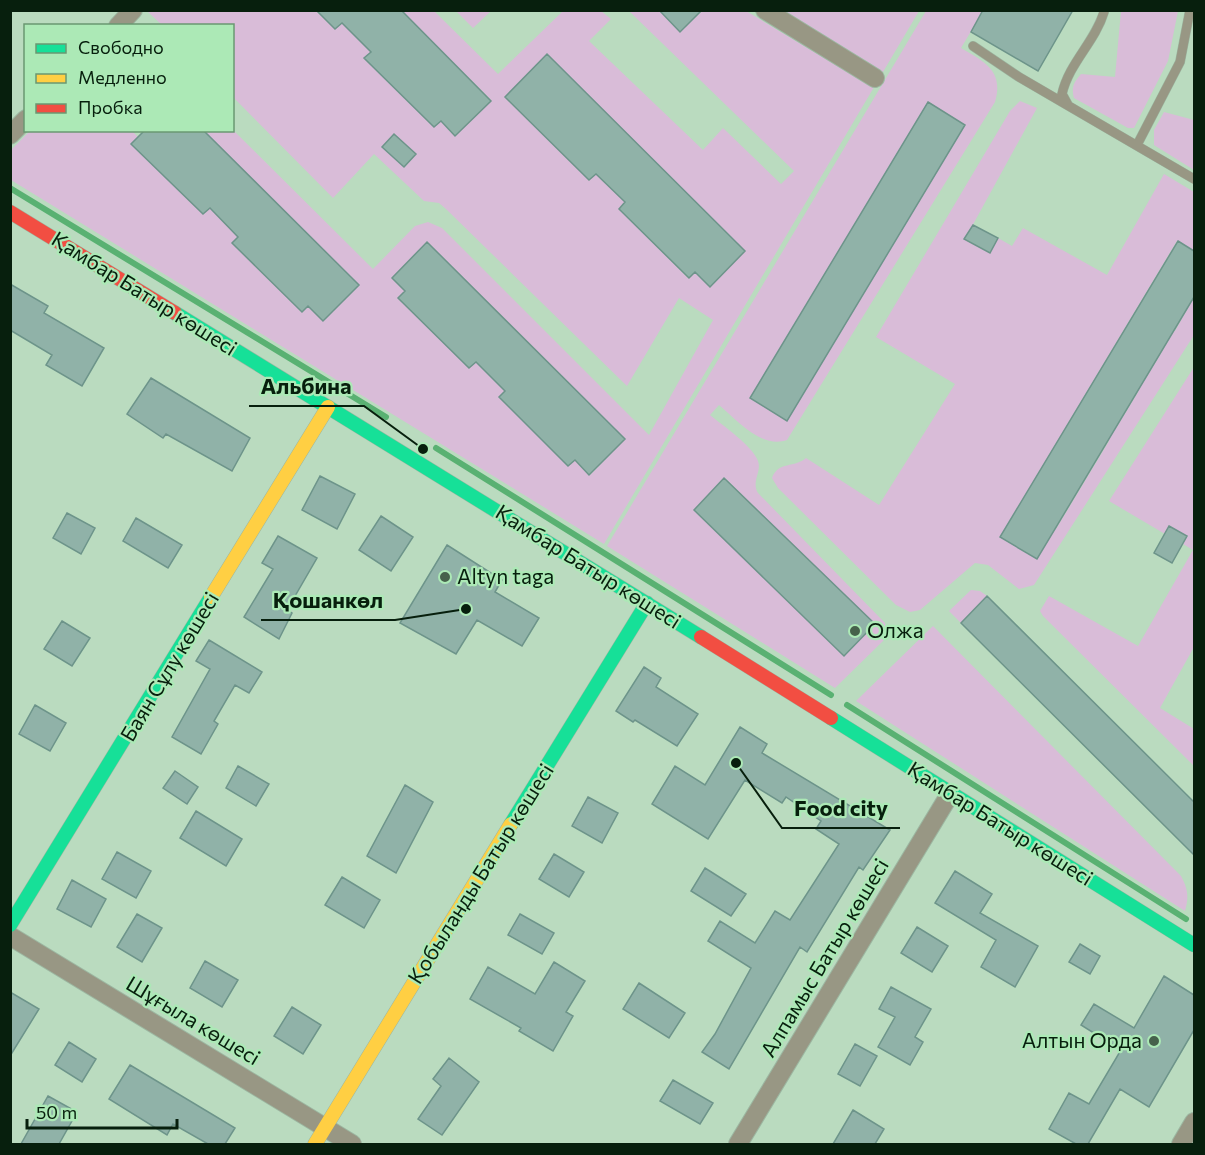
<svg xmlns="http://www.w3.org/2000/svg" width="1205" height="1155" viewBox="0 0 1205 1155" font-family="Commissioner,sans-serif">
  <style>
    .green { fill: #d9bcd8; fill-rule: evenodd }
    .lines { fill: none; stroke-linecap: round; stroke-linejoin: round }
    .stream { stroke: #59b172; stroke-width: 6 }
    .building { fill: #90b2a8; stroke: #6d948a; stroke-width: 1.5 }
    .lane-casing { stroke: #9cb7a1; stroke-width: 10 }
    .street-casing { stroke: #9cb7a1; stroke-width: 20 }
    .fast-casing { stroke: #9cb7a1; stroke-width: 15 }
    .slow-casing { stroke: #9cb7a1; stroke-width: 15 }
    .jam-casing { stroke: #9cb7a1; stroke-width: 15 }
    .lane { stroke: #989784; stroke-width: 9 }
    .street { stroke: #989784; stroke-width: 18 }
    .fast { stroke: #16e098; stroke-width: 14 }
    .slow { stroke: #ffcf43; stroke-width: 14 }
    .jam { stroke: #f24e42; stroke-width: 14 }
    .poi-dot { fill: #46614b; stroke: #ace9b6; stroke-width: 2 }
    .labels { text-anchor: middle; stroke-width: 4.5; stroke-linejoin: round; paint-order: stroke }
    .street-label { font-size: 21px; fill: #071f0d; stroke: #ace9b6 }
    .poi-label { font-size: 21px; fill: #071f0d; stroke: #ace9b6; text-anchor: start }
    .leader { fill: none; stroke: #071f0d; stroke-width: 2 }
    .callout-dot { fill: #071f0d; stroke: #ace9b6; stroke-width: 2 }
    .callout-label { font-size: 22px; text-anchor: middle; font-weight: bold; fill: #071f0d; stroke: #ace9b6; stroke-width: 4.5; stroke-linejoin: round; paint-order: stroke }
  </style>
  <rect width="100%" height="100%" fill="#badbbf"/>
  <path class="green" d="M147,11H316L335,29L342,23L371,52L365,59L434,127L441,121L455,136L491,100L401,11H434L498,74L563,11H601L611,19L589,41L703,150L723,128L781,184L794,171L629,11H672L665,17L680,32L702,11H746L864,82L874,66L783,11H919L604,544L11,180L10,151L30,131H132L138,137L132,144L203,214L210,208L238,237L232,243L302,312L308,306L323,321L358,285L203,131L233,130L373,269L415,226L428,222L442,228L649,435L713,320L679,298L627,386L446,209L439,203L424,201L374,154L333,198L233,97L232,26L162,25ZM394,134L416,154L405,167L383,147ZM632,139L745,251L710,286L695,272L688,278L619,209L625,202L596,174L589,180ZM427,243L625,439L590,475L575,460L568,466L499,397L505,391L476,362L469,368L399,298L405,291L392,278Z
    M456,11H491L473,28Z
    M926,11H983L961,48C985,62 1004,71 995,102L787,440C761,449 737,420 719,405L710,415C722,425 753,446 758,461C762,472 751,481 758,493L885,623L887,635L883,641L835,688L607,546ZM928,102L965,125L787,420L750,398ZM725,478L874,624L844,656L694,510Z
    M1121,11H1178L1168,61L1134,128H1128L1074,98C1071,87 1074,82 1081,74L1115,77Z
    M1020,101L1037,108L965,239L990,252L998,238L1012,246L1023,228L1107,275L1164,174L1194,192V251L1177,241L1000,537L1037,559L1048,541L1045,538L1056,529L1109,441L1105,438L1111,428L1115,430L1138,392L1134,389L1142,378L1145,380L1167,343L1164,341L1171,329L1175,331L1194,297V335L1034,585L1019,589L988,565L975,563L920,610L910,612L896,605L778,488L772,478C778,461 795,468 806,458L879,505L955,384L876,337L1010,111Z
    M1164,112L1194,120V170L1154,145V130Z
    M1194,367V647L1160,708L1194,729V766L1043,616L1040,611L1049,596L1138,646L1193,550L1183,544L1186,536L1170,526L1165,534L1109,501Z
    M971,590L980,591L987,596L961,623L949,611Z
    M933,626L1181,876C1188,889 1189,897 1185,911L856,701Z"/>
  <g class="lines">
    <path class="stream" d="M10,188L386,417
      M436,448L831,695
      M847,705L1186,919"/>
  </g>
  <path class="building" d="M316,10H401L491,101L455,136L441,121L434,127L364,58L371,52L342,23L335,29Z
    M659,10H702L680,32Z
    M983,10H1073L1038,71L971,32Z
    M547,54L745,251L710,287L695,272L689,278L619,209L625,202L596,174L589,180L505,97Z
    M928,102L965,125L787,421L750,398Z
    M145,130H203L359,285L323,321L308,306L302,312L232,243L238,237L210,208L203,214L131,144Z
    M394,134L416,154L404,167L382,147Z
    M973,225L998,238L990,253L964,239Z
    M1178,241L1194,251V297L1037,559L1000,537Z
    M427,242L625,439L589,475L575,460L568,466L499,397L505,391L476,362L469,368L398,298L405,291L392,278Z
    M10,284L48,306L44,313L104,348L82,386L46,365L52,355L10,330Z
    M151,378L250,438L232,471L166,434L163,438L127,414Z
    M320,476L355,494L337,529L302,510Z
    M724,478L875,624L844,656L694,510Z
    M67,513L95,528L81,554L53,538Z
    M381,516L413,537L391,571L359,550Z
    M136,518L182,545L168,568L123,541Z
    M1169,526L1187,536L1172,563L1154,553Z
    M278,536L317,558L287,610L292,613L279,639L244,617L273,569L262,563Z
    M447,545L502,580L495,592L539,618L522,646L477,620L456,654L400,623Z
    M987,596L1194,802V855L961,623Z
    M62,621L90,638L72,666L44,649Z
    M209,640L262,672L249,693L235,685L214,721L218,724L201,754L172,737L210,669L196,661Z
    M644,667L661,678L656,687L698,714L677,746L635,720L633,722L616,711Z
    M35,705L66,723L50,751L19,734Z
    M740,727L767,744L762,753L890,830L863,870L859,867L807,952L800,947L729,1069L702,1052L715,1034L751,968L708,941L720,921L755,943L775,911L790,920L839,844L816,829L821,821L786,797L782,803L745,780L708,839L652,804L675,766L705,785Z
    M238,766L269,784L256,806L226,788Z
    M175,771L198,787L187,804L163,788Z
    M405,785L433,802L396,873L367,856Z
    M588,797L618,813L602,843L572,826Z
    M196,811L242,839L226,866L180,838Z
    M117,852L151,871L136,898L102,879Z
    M554,854L584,872L569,897L539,879Z
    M705,868L746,894L731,916L691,891Z
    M955,871L992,894L980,913L1038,946L1015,987L981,967L996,940L935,903Z
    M342,877L380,900L364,928L325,905Z
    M72,880L106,899L91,927L57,909Z
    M137,914L162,928L142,962L117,947Z
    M520,914L554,933L542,954L508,935Z
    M917,927L948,946L932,972L901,953Z
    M1080,944L1100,956L1090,974L1069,962Z
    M205,961L238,980L222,1007L190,988Z
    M554,962L585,981L566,1012L573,1016L553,1051L519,1031L521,1028L470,999L488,967L535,994Z
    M1164,976L1194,995V1030L1149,1107L1120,1089L1088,1144H1076L1049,1129L1069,1093L1089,1104L1121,1050L1081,1025L1094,1004L1134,1028Z
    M639,983L685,1013L669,1038L623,1009Z
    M891,987L931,1009L915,1037L923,1042L910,1065L878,1047L895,1017L879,1009Z
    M10,992L39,1009L10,1056Z
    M292,1007L321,1025L303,1054L274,1036Z
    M69,1042L96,1059L82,1082L55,1065Z
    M855,1044L877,1056L860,1086L838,1074Z
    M449,1058L479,1082L442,1135L418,1119L441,1086L433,1079Z
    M130,1065L235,1128L225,1144H208L173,1124L167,1135L109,1099Z
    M673,1080L713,1103L700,1124L660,1101Z
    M48,1096L77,1112L59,1144H21Z
    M853,1110L884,1129L875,1144H833Z"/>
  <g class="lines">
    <g class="lane-casing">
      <path id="lane" d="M973,46L1019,77L1194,179
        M1068,105L1062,94C1069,63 1095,42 1104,12
        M1137,145L1180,62L1190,10"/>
    </g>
    <g class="street-casing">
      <path id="street" d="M765,10L875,78
        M118,26L133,10
        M10,135L26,119
        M10,936L352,1144
        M738,1144L950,794
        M1181,1144L1194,1122"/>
    </g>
    <g class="fast-casing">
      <path id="fast" d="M175,313L701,637
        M831,718L1194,945
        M511,824L647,603
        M10,925L211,597"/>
    </g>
    <g class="slow-casing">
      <path id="slow" d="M211,597L328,407
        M315,1144L511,824"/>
    </g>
    <g class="jam-casing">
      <path id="jam" d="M10,212L175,313
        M701,637L831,718"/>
    </g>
    <use href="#lane" class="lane"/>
    <use href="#street" class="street"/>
    <use href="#fast" class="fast"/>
    <use href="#slow" class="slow"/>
    <use href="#jam" class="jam"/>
  </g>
  <g class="poi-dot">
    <circle cx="445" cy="577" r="6"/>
    <circle cx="855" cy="631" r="6"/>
    <circle cx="1154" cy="1041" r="6"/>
  </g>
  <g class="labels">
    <g class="street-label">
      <text transform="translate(144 294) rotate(32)" y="7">Қамбар Батыр көшесі</text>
      <text transform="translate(588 567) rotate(32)" y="7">Қамбар Батыр көшесі</text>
      <text transform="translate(170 667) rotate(-59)" y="7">Баян Сұлу көшесі</text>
      <text transform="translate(1000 824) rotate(32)" y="7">Қамбар Батыр көшесі</text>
      <text transform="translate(481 874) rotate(-58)" y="7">Қобыланды Батыр көшесі</text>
      <text transform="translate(825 958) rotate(-59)" y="7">Алпамыс Батыр көшесі</text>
      <text transform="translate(193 1021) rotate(31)" y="7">Шұғыла көшесі</text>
    </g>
    <g class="poi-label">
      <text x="457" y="584">Altyn taga</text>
      <text x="867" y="638">Олжа</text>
      <text x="1142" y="1048" text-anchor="end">Алтын Орда</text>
    </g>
  </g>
  <path class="leader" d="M423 449L364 406H249M466 609L395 620H261M736 763L782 828H900"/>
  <g class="callout-dot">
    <circle cx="423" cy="449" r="6"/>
    <circle cx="466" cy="609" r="6"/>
    <circle cx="736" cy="763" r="6"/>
  </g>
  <g class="callout-label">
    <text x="306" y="394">Альбина</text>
    <text x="328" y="608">Қошанкөл</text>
    <text x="841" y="816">Food city</text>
  </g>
  <rect width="1205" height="1155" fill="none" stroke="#071f0d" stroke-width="24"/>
  <rect x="24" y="24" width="210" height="108" fill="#ace9b6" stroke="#6a9872" stroke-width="1.5"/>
  <rect x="36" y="44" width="30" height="9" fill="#16e098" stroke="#6a9872" stroke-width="1.5"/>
  <text x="78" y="54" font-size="18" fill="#071f0d">Свободно</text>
  <rect x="36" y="74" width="30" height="9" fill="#ffcf43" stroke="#6a9872" stroke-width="1.5"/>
  <text x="78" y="84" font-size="18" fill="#071f0d">Медленно</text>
  <rect x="36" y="104" width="30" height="9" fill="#f24e42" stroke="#6a9872" stroke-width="1.5"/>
  <text x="78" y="114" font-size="18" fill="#071f0d">Пробка</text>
  <path d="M27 1119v9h150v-9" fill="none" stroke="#071f0d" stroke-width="3"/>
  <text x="36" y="1119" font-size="18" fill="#071f0d" stroke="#ace9b6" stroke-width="4.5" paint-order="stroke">50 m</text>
</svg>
